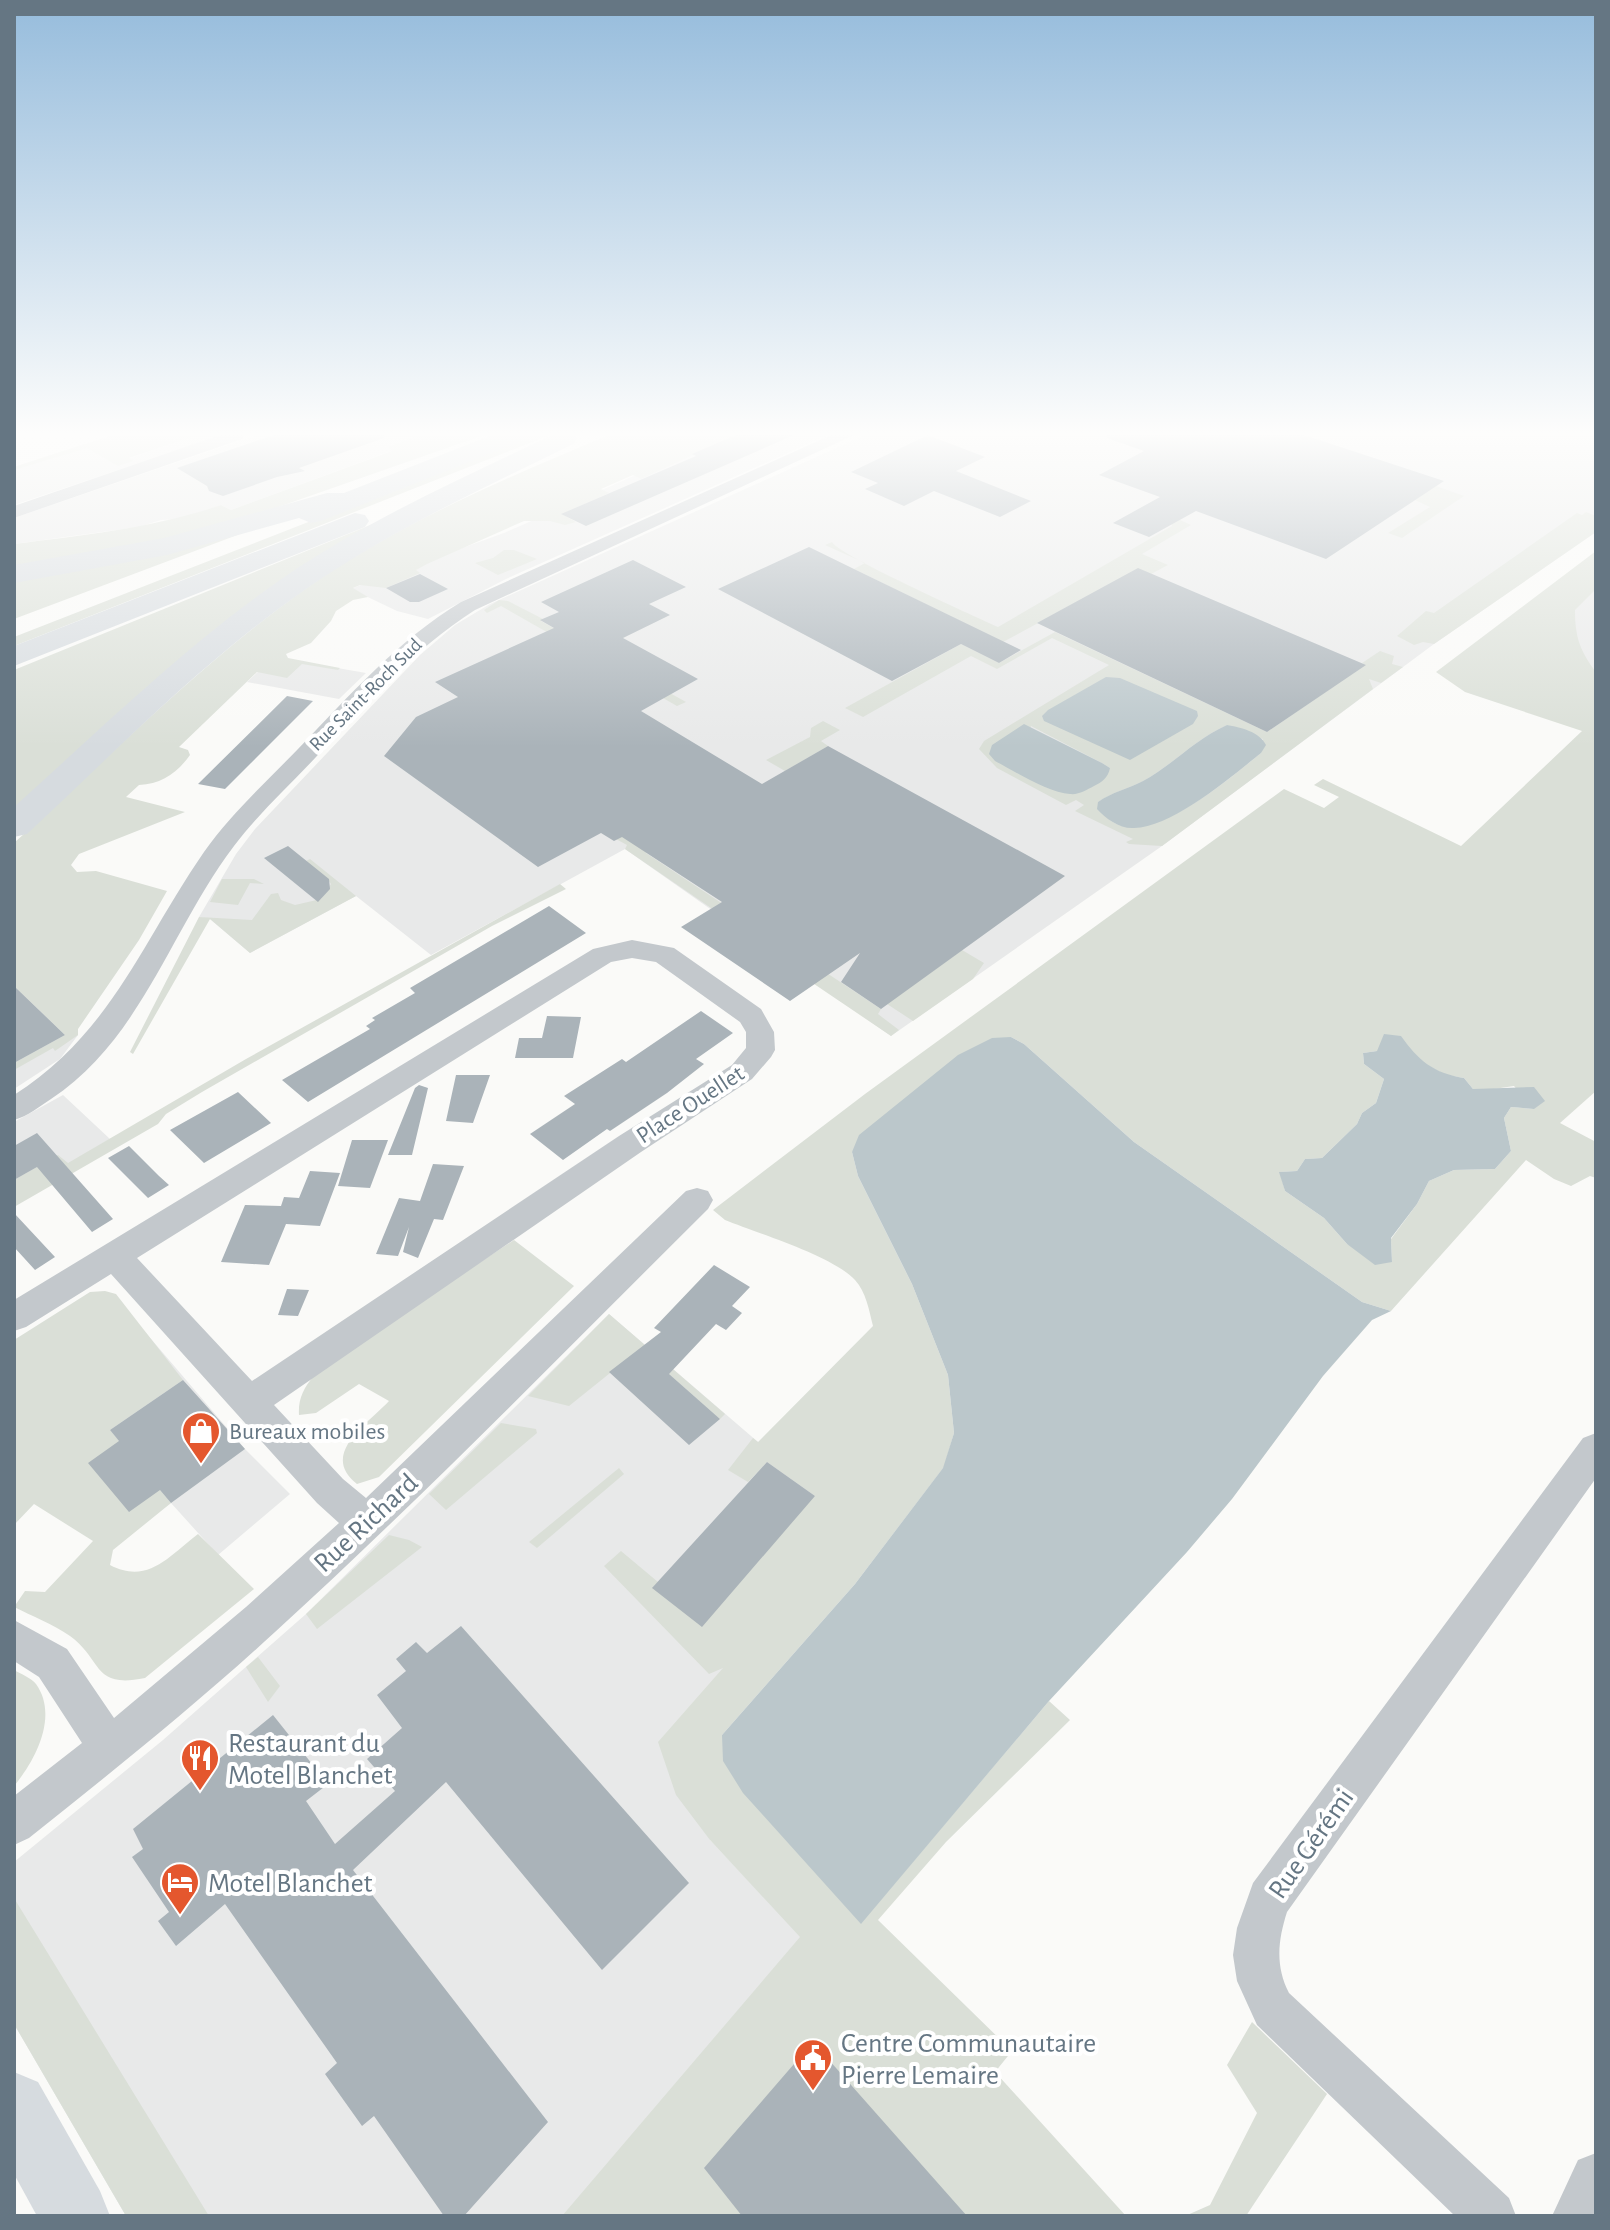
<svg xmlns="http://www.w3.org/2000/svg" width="1610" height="2230" viewBox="0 0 1610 2230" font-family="'Alegreya Sans',sans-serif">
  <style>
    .built { fill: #e8e9e9 }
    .green { fill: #dadfd7; fill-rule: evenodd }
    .water { fill: #bbc7cb }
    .building { fill: #aab3b9 }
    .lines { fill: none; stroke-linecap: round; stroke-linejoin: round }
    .street { fill: #c3c8cc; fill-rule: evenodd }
    .secondary { fill: #d6dbdf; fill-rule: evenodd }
    .highway { fill: #d6dbdf; fill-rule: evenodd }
    .labels { text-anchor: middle; stroke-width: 8; stroke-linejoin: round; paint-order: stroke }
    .far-street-label { font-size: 20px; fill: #657683; stroke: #fff }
    .street-label { font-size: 24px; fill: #657683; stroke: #fff }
    .poi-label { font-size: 24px; fill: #657683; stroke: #fff; text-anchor: start }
    .near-street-label { font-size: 28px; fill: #657683; stroke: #fff }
    .near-poi-label { font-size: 28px; fill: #657683; stroke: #fff; text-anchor: start }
  </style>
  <rect width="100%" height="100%" fill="#fafaf8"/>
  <path class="built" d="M198,435H222L14,505V467L84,444L128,459Z
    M257,435H434L231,510L221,505L182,519L161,520L139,527L14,544V518Z
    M727,435H828L506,579L428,619L397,611L351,589L447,548L454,551L504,533Z
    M865,435H1596V532L1434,644L1162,846L891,1036L625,849L431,955L356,896L250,953L210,919L199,917L236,854L255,829L420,655L455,625L490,604Z
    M1596,551V675L1519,656Z
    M275,656L303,662L366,673L339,699L247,682Z
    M14,986L65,1035H78L60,1059L14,1089Z
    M63,1095L110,1139L68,1164L14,1207V1122Z
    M609,1314L758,1442L820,1487L725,1666L710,1840L826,1963L604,2216H126L14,2024V1862L163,1740L306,1614Z
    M146,1333L245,1449L290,1494L218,1555L171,1503L157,1513L60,1388Z"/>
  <path class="green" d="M113,435H198L129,458L133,461L118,466L87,448L14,470V467Z
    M420,435H484L244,519L173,539L14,567V544C84,535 154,528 221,505L231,510L392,451L388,447Z
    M531,435H550L14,646V637Z
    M609,435H736L641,479L633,475L601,489L609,493L562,514L576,522L565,525L550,521H524L427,564L416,570L420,573L386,588L360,585L353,588L368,597L353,600L336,611L331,621L311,643L286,654L288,658L340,668L338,670L302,664L287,678L257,672L179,747L188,750L190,755C177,773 162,784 139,785L126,797L185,812L79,854L71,865L77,872L96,871L167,891L139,940L78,1029V1035L55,1051L53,1048L14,1070V1063L65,1035L14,986V843C108,758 199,665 301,592C394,525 504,479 609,435Z
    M1436,486L1464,496L1402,538L1388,533L1430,507L1415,500Z
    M1586,512L1596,516V532L1434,644L1423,642L1414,645L1397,636L1426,611L1434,613L1577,513L1582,515Z
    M395,515L366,532L14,815V670Z
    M1169,515L1191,525L1142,554L1168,565L1151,574L1138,569L1003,642L854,569L865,563L825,545L832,542C840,556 972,615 998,627L1172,526Z
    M240,534L14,619V578Z
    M504,550H514L537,559L498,575L475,563L493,558Z
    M1596,551V589L1575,610C1575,637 1580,651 1596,672V1091L1560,1123L1596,1142V1178L1590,1176L1571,1186L1554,1179L1526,1160L1391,1311L1362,1302L1134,1142L1024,1044L1011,1037L852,1152L858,1176L912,1284L948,1375L954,1433L944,1467L855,1584L722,1735L861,1923L1049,1701L1070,1720L946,1842L878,1920L1012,2051L995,2072L1126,2216H562L800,1937L710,1840L676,1795L658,1742L723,1668L709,1674L604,1566L621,1551L658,1582L653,1587L815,1496L767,1462L748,1482L728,1470L753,1438L758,1442L873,1326C869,1310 866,1292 855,1280C833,1256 757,1233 725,1220L713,1210L865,1094L1284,789L1324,808L1339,797L1314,785L1323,779L1461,846L1582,731L1465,692L1436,672ZM1377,1051L1419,1061L1446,1075L1464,1078L1473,1089L1487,1090L1514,1086L1533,1109L1511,1107L1504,1118L1511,1151L1495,1169L1454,1170L1429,1181L1417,1204L1391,1239L1392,1261L1347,1244L1324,1218L1285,1191L1280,1172L1297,1171L1305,1159L1322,1158L1357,1124L1362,1113L1376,1103L1384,1079L1364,1064L1363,1053Z
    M499,600L508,601L543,619L541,621L686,702L677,706L501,606L487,613L484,610Z
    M1055,632L1267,732L1365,665L1362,663L1380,651L1394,656L1392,664L1403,667L1381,683L1369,679L1373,689L1162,846L1129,844L1126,842L1133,839L1075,811L1084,805L1076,800L1066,805L997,768L979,749L984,741L1109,665L1052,638L997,669L971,656L863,717L845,708L961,644L999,663ZM1227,725L1263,739L1261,753C1229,779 1124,871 1098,802C1113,792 1128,789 1143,781C1173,765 1195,739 1227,725ZM1031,726L1102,763L1110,768L1031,778L1018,773Z
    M823,721L840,730L821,741L828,746L785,771L766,760L810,737L811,728Z
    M669,812L646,853L881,1009L878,1014L899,1030L891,1036L758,946L762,943L625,849L627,845L616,839Z
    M310,859L356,896L250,953L210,919L133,1054L130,1052L199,917L252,920L271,894L278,893L281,900L295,905L321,899L331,884L325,876L302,863Z
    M222,879H254L264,884L250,883L238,905L210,902Z
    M560,884L566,889L492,926L202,1092L166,1114L158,1124L14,1207V1180L58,1155L68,1163L246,1059Z
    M962,950L984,963L973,979L913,1021L887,1004Z
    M514,1240L574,1286L379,1477L357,1484C318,1454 370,1422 389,1401L359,1384L316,1413L299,1415C297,1385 321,1368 343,1352Z
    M105,1291L116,1294L183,1380L110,1430L171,1503L113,1550L110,1565C148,1585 169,1556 198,1534L254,1589L145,1678C92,1689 103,1660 70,1636C53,1624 32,1616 14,1607L25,1591L45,1592L93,1541L34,1504L14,1525V1340L90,1292Z
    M609,1314L725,1414L720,1419L640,1349L569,1406L528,1396Z
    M501,1423L536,1429L537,1433L446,1510L429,1494Z
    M619,1468L624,1474L537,1548L529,1542Z
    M389,1535L409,1540L422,1547L317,1629L306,1614Z
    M258,1657L280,1686L268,1702L246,1667Z
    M14,1670C21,1674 31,1678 36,1684C59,1716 35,1761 14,1786Z
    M14,1898L209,2216H126L14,2024Z
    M1252,2022L1327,2094L1246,2216H1185L1210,2205L1257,2113L1227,2065Z"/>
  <path class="water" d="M1106,677L1120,678L1197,711L1198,716L1193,724L1130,760L1044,721L1042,716L1048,710Z
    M1024,724L1102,763L1110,768C1108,778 1102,782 1094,786C1086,790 1079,795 1070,794C1049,793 1014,771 995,761L989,754L992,745Z
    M1227,725C1240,727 1260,732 1266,745L1261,753C1231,777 1173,827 1134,828C1120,829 1106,819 1097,809L1098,802C1112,792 1128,789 1143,781C1173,765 1195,739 1227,725Z
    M1384,1034L1401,1036C1418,1060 1433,1073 1464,1078L1473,1089L1534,1087L1545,1101L1534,1109L1511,1107L1504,1118L1511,1151L1495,1169L1454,1170L1429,1181L1417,1204L1391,1238L1392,1262L1375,1265L1347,1244L1324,1218L1285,1191L1279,1172L1297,1171L1305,1159L1322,1158L1357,1124L1362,1113L1376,1103L1384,1079L1364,1064L1363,1053L1377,1051Z
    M1011,1037L1024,1044L1134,1142L1362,1302L1391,1311L1372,1320L1323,1376L1232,1499L1187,1552L1049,1701L861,1924L743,1793L723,1761L722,1735L855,1584L943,1468L954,1433L948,1375L912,1284L858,1176L852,1152L859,1135L958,1055L992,1038Z"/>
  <path class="building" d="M274,435H384V438L299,468L305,471L277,477L223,496L209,491L207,486L177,468Z
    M736,435H794L586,526L561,514L696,456L692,454Z
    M928,435L985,457L956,471L1031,501L1000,517L934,491L904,506L865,489L878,483L851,472Z
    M1107,435H1304L1444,481L1326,559L1196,511L1149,537L1113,523L1160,497L1099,475L1144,451L1107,438Z
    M809,547L854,569L1021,650L999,663L961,644L892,681L718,589Z
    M633,560L686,587L649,604L670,615L623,638L698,679L641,711L762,784L828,746L1065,876L881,1009L841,982L860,953L790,1001L681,927L722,902L622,837L614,841L601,833L538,867L384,756L416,717L458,697L435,682L554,628L540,620L559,612L541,602Z
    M1138,568L1185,588L1366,665L1267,732L1037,623Z
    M420,574L448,589L419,602H410L386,588Z
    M287,696L313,701L225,789L198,784Z
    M288,846L329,879L330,889L318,902L264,858Z
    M549,906L586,933L308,1102L282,1080L370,1029L366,1026L375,1020L372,1018L415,993L410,988Z
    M14,986L65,1035L14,1063Z
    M701,1011L733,1033L696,1059L704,1064L667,1093L610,1131L607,1129L563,1160L530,1134L575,1104L564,1096L622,1059L626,1062Z
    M547,1016L581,1017L573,1058H515L519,1038H542Z
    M456,1075H490L473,1123L446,1121Z
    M419,1085L428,1088L412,1155H388L415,1088Z
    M238,1092L271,1123L204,1163L170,1130Z
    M37,1133L113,1219L92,1232L37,1167L14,1180V1146Z
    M352,1140H388L370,1188L338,1186Z
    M129,1146L159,1176L169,1185L148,1198L108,1158Z
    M433,1164L464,1166L443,1220L434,1219L418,1258L403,1252L409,1227L398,1256L376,1254L399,1198L420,1201Z
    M310,1171L340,1173L320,1226L286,1224L269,1265L221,1262L245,1205L281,1206L284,1197L299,1198Z
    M14,1213L55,1257L35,1270L14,1247Z
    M714,1265L750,1287L732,1306L742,1313L726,1330L716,1324L669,1374L720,1419L689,1445L609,1372L661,1332L654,1328Z
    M287,1289L309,1290L298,1316L278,1315Z
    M183,1380L245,1449L171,1503L160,1490L129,1512L88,1463L119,1441L110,1430Z
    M767,1462L815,1496L702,1627L652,1588Z
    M461,1626L689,1883L602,1970L446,1782L353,1870L548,2122L464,2216H444L374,2116L362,2126L325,2074L337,2063L225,1904L176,1946L158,1921L169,1912L132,1857L143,1849L133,1829L273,1715L328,1784L306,1801L335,1844L395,1791L367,1759L402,1728L377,1695L406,1671L396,1659L416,1642L427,1653Z
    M813,2042L967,2216H742L704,2168Z"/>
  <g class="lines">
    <path class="street" d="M220,435H245L242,439L14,518V506Z
      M831,435H854L475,610C412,650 366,704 316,757C288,787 258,814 234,846C171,929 141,1040 51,1099C39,1107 28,1116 14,1120V1095C112,1032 141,943 204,852C231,814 266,782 298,749C350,695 397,641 461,602Z
      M632,940L674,948L761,1009L774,1032L775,1050L771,1057L752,1079L641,1152L274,1405L343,1479L366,1498L686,1191L697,1188L708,1191L713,1200L708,1209C565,1351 424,1496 275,1632C196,1705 113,1771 29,1838L14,1845V1796L82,1743L39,1677L14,1661V1620L67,1649L114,1718L246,1607L339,1523L317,1503L111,1274L26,1327L14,1331V1300L593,949ZM632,958L656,962L740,1022L746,1032V1048L732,1065L619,1136L252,1381L137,1258L611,962Z
      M1596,1433V1478L1287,1912C1278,1940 1275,1966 1289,1993L1509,2198L1516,2216H1455L1257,2025L1237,1981L1233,1955L1237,1928L1253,1883L1583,1438Z
      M1596,2153V2216H1552L1578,2160Z"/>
    <path class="secondary" d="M14,2072L38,2082L100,2191L110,2216H37L14,2174Z"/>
    <path class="highway" d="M492,435H528L524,440L321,521L311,523L299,518L167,555L14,583V565L164,538L327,493H344Z
      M552,435H574L577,439L573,444C482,489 389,531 306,589C204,660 117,750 27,834L14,837V807C102,728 186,645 283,578C367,520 461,479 552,435Z
      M355,513L365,515L369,521L365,527L14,666V646Z"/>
  </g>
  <linearGradient id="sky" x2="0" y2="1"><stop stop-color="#96bcdc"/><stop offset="0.58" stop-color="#fdfdfc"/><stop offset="1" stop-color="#fdfdfc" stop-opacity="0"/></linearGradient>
  <rect width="1610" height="747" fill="url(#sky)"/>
  <defs>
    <g id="shop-pin" transform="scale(2)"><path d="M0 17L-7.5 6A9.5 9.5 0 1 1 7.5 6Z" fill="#e4572e" stroke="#fff"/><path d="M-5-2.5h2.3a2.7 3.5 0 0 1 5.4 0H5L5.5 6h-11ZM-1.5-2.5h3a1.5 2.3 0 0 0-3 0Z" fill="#fff"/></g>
    <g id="restaurant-pin" transform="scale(2)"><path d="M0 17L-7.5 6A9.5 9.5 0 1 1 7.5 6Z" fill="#e4572e" stroke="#fff"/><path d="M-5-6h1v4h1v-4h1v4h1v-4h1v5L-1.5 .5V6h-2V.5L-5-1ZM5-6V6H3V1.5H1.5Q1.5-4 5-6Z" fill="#fff"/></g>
    <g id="hotel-pin" transform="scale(2)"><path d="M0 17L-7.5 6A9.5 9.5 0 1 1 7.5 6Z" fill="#e4572e" stroke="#fff"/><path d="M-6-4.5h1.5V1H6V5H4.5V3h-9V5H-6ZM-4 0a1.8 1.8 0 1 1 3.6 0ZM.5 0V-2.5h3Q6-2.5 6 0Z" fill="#fff"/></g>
    <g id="civic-pin" transform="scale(2)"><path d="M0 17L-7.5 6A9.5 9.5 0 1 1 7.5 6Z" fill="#e4572e" stroke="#fff"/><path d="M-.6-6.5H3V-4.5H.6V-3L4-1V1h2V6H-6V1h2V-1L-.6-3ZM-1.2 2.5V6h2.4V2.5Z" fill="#fff"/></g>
  </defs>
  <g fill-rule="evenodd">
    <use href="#shop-pin" x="201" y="1431"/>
    <use href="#restaurant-pin" x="200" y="1758"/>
    <use href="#hotel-pin" x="180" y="1882"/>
    <use href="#civic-pin" x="813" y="2058"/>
  </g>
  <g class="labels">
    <g class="far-street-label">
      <text transform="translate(365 694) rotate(-45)" y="7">Rue Saint-Roch Sud</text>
    </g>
    <g class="street-label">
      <text transform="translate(690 1104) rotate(-33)" y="8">Place Ouellet</text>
    </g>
    <g class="poi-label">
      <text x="229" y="1439">Bureaux mobiles</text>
    </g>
    <g class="near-street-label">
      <text transform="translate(365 1522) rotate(-43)" y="10">Rue Richard</text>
      <text transform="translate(1310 1843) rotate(-55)" y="10">Rue Gérémi</text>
    </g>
    <g class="near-poi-label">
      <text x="228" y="1752">Restaurant du<tspan x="228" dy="32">Motel Blanchet</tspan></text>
      <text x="208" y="1892">Motel Blanchet</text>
      <text x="841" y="2052">Centre Communautaire<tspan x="841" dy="32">Pierre Lemaire</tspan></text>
    </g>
  </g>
  <rect width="1610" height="2230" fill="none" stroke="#657683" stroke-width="32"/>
</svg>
